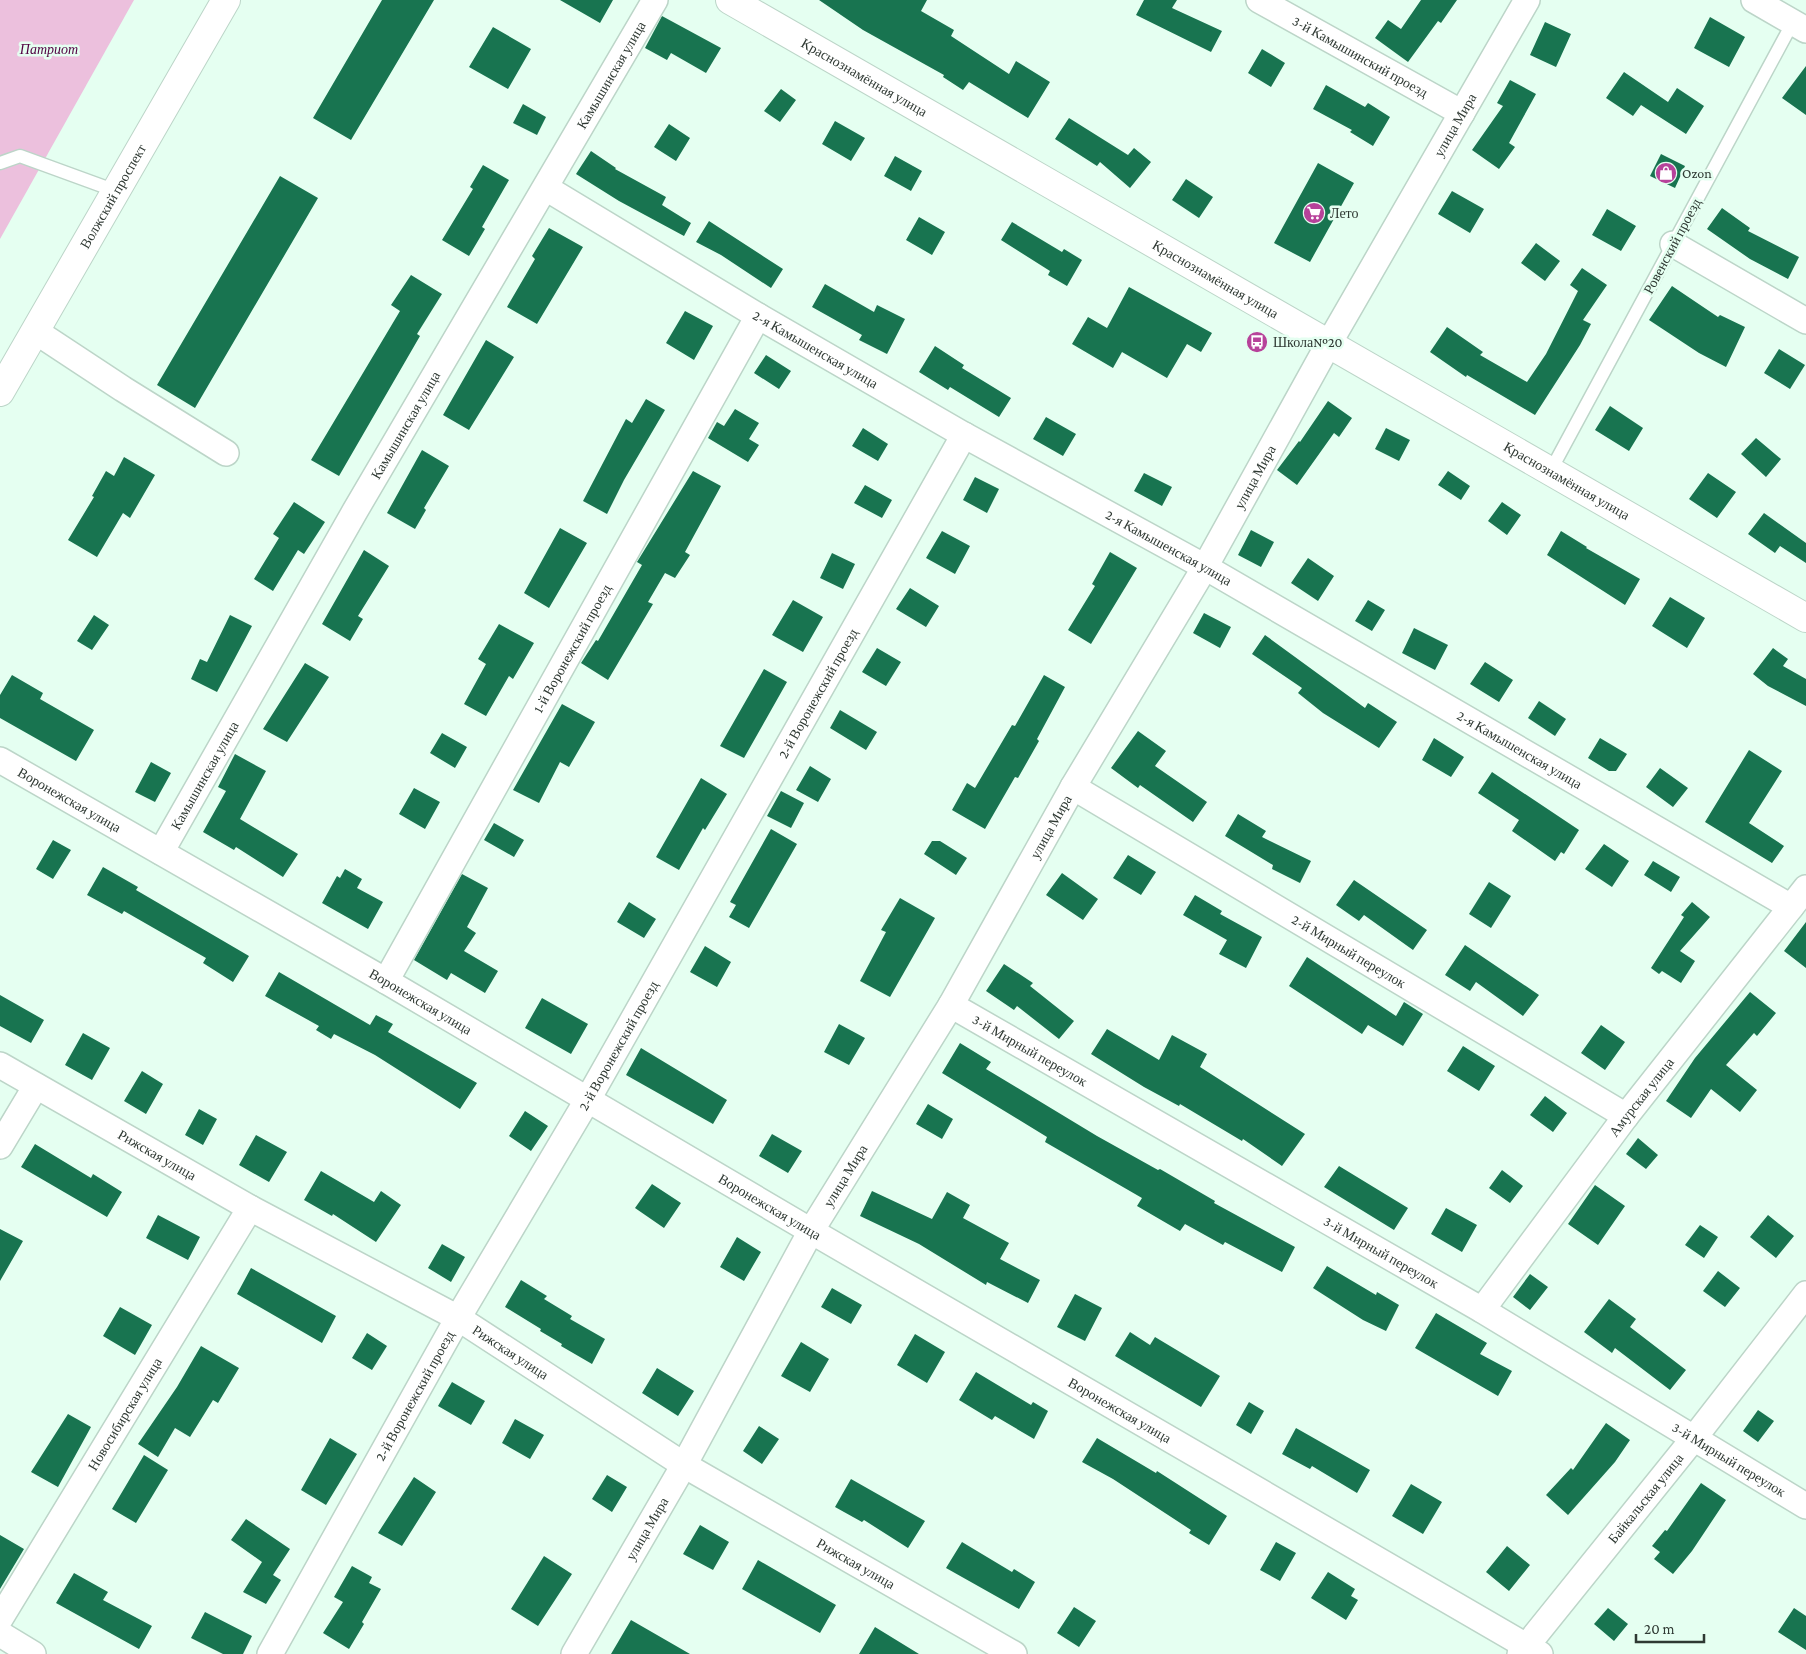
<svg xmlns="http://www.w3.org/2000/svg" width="1806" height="1654" viewBox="0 0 1806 1654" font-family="'Crimson Pro',serif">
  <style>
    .green { fill: #ecc0dd }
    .building { fill: #187450 }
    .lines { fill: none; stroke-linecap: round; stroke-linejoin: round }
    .service-casing { stroke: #bcd5c8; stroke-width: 15 }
    .minor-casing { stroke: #bcd5c8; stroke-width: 28 }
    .tertiary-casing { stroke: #bcd5c8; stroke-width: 30 }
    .primary-casing { stroke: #bcd5c8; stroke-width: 30 }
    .service { stroke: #fff; stroke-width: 12 }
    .minor { stroke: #fff; stroke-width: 25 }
    .tertiary { stroke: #fff; stroke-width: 28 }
    .primary { stroke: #fff; stroke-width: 28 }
    .labels { text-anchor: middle; stroke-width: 5; stroke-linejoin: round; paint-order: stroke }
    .park-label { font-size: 14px; font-style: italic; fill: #510041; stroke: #e5fff1 }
    .street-label { font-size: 14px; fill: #2f3933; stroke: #e5fff1 }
    .poi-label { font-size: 14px; fill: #2f3933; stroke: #e5fff1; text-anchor: start }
  </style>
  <rect width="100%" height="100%" fill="#e5fff1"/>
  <path class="green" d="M0,0H134L0,239Z"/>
  <path class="building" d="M382,0H434L351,140L313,118Z
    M560,0H613L600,23Z
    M819,0H927L921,11L954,30L951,36L1009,74L1016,61L1050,82L1028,118L969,82L963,90L943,77L944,75L863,30Z
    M1144,0H1177L1172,8L1222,31L1211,52L1136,15Z
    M1421,0H1457L1441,23L1438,21L1408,62L1375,38L1388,20L1401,29Z
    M662,16L721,48L706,73L671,53L667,60L645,48Z
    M1710,17L1745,37L1729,67L1694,48Z
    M1545,22L1571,34L1556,67L1530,55Z
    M493,27L531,49L508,89L469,67Z
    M1262,49L1285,63L1271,87L1248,73Z
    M1806,66V115L1782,98Z
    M1624,72L1668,102L1677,88L1704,106L1686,134L1641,105L1633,116L1606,98Z
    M1510,80L1536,94L1509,143L1515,147L1499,169L1472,150L1503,106L1497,103Z
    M1326,85L1365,107L1368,103L1390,117L1373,146L1350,132L1352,130L1313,109Z
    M781,89L796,100L780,122L764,111Z
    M523,104L546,117L537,135L513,123Z
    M1069,118L1128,155L1134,148L1151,162L1130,188L1100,162L1097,166L1055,139Z
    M835,121L865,138L851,161L822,144Z
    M669,124L690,138L676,161L654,147Z
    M591,151L616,168L615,169L666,197L662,205L691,223L684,236L619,201L576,174Z
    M1661,154L1685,166L1675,188L1650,176Z
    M895,156L922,171L911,191L884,176Z
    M1318,163L1354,183L1310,262L1274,243Z
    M483,165L509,180L482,227L485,229L469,256L442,240L473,189L470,187Z
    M280,176L318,198L195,408L157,385Z
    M1186,179L1213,197L1199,218L1172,200Z
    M1452,191L1484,209L1470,233L1438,214Z
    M1722,208L1750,228L1748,231L1799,257L1788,279L1750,259L1707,229Z
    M1607,209L1636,226L1621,251L1592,235Z
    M919,217L945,232L932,255L906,240Z
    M709,221L783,269L771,288L721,255L696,242Z
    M1012,222L1062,252L1064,249L1082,260L1067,286L1048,275L1050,271L1001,240Z
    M549,228L583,247L537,324L507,307L535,259L532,256Z
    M1536,243L1560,261L1545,281L1521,263Z
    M1582,268L1607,285L1583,320L1591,324L1580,345L1535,415L1467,375L1466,377L1430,352L1447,327L1483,352L1480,355L1527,382L1546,354L1578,291L1570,285Z
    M411,275L442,294L417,334L420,336L339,476L311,460L400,311L391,305Z
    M825,284L874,312L877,305L905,319L887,354L859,340L862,335L812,307Z
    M1672,286L1718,317L1720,315L1745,327L1726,367L1699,353L1649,320Z
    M1129,287L1212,333L1201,352L1187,344L1167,378L1122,352L1113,368L1072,344L1088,317L1107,328Z
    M685,311L713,326L694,360L666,343Z
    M486,340L514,357L469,430L443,415Z
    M935,346L964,365L962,368L1011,398L999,417L950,387L948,390L919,372Z
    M1779,349L1805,365L1790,389L1764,373Z
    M766,355L791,371L779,389L754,373Z
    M646,399L665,410L624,480L607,514L583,501L626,419L632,423Z
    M1328,401L1352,418L1339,437L1334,433L1297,485L1277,470L1299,441L1300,442Z
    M1610,406L1643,428L1629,451L1595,430Z
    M735,409L759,423L749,439L759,445L748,462L708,438L717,422L724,426Z
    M1046,417L1076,434L1063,456L1033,439Z
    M863,428L888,444L878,461L852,446Z
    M1386,428L1410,440L1399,461L1375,449Z
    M1756,438L1781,459L1766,477L1741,454Z
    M422,450L449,466L424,508L426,510L415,529L387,513Z
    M124,457L155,475L130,518L123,513L97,557L68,540L94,497L92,496L106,471L114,476Z
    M693,471L721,486L685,552L690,555L675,578L665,573L648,602L653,604L608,680L581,663L596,640L598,641L642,565L637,562Z
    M1448,471L1470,486L1461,500L1438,485Z
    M1144,473L1172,487L1162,506L1134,491Z
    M1708,473L1736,492L1717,518L1689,499Z
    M975,477L999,489L987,513L963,500Z
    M865,485L892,500L882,518L854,503Z
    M294,502L325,522L304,554L298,550L273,591L254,579L279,538L273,534Z
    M1502,502L1521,515L1507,535L1488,521Z
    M1764,513L1806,543V563L1780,546L1775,553L1748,534Z
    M560,528L587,543L549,608L524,593Z
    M1251,530L1274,542L1261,567L1238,555Z
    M942,531L970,546L955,574L926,558Z
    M1561,531L1587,547L1586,548L1640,579L1625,605L1547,555Z
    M364,550L389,566L358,616L363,619L350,641L322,624Z
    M1110,552L1137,568L1091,644L1068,630L1095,586L1092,584Z
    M832,553L855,564L843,589L820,578Z
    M1308,558L1334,576L1318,601L1291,583Z
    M910,588L939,606L926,627L896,609Z
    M1670,597L1705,618L1687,648L1652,626Z
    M793,600L823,617L803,652L772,635Z
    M1368,600L1385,610L1372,631L1355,621Z
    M1204,613L1231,627L1220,648L1193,633Z
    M94,615L109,625L92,650L77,641Z
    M230,615L252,626L217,692L191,679L200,659L207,662Z
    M499,624L534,643L513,679L509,676L486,716L464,704L486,664L478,659Z
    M1414,628L1448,645L1435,670L1402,653Z
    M1265,635L1365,708L1368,703L1397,722L1379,748L1323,713L1298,693L1302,688L1252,654Z
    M877,648L901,662L886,686L862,672Z
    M1773,648L1788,659L1783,666L1806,679V706L1768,686L1753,674Z
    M1485,662L1513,680L1499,702L1470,684Z
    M305,663L329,677L287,742L263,729Z
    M764,669L787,682L744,758L720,746Z
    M12,675L43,693L40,699L94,730L76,761L0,718V695Z
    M1044,675L1065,687L1037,739L1039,741L1018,778L1015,777L985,829L952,810L967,783L975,788L1012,725L1015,726Z
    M1539,701L1566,719L1555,736L1528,718Z
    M562,704L595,722L569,767L560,762L539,803L513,790Z
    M840,710L877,732L866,750L830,728Z
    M1138,731L1166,751L1155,766L1207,802L1193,822L1140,785L1138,788L1111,768Z
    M442,733L467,747L455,768L430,753Z
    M1434,738L1464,757L1451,777L1422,760Z
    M1600,738L1627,754L1616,771H1609L1588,758Z
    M1749,750L1782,771L1749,823L1784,846L1772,863L1705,822Z
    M235,754L266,771L240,819L298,854L283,877L236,847L234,850L203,832L226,791L218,787Z
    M151,762L171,773L155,802L135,792Z
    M810,766L831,779L818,802L796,790Z
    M1660,768L1688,788L1673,807L1646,787Z
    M1492,772L1579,830L1564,854L1561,852L1555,861L1512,831L1519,820L1478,793Z
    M701,778L727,794L705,830L703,828L679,870L656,857Z
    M414,788L440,802L425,829L399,814Z
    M781,791L804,803L791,828L767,816Z
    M1238,814L1266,831L1262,837L1311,861L1300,883L1272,869L1273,865L1225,836Z
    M494,823L524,840L514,857L484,840Z
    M771,829L797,844L749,928L729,917L736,905L730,902Z
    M53,840L71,850L53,879L36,869Z
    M932,841H940L967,858L956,875L924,854Z
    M1604,844L1629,861L1612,887L1585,869Z
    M1128,855L1156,872L1141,895L1113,878Z
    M1653,861L1680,877L1671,892L1644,875Z
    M103,867L138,887L136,890L249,956L233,982L203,963L206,958L124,911L122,914L87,895Z
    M345,869L362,879L357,888L383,902L368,929L322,903L337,876L340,878Z
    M1062,873L1098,899L1083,920L1046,895Z
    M462,874L488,888L467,927L476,933L464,951L498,971L485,993L451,973L447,980L414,960Z
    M1354,880L1427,930L1413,950L1364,915L1359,921L1336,905Z
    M1489,882L1511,896L1491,928L1469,914Z
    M1195,895L1222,911L1220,914L1262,937L1246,968L1219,954L1227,940L1183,915Z
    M900,898L935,918L890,997L860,981L886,932L881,930Z
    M629,902L656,919L644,938L617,922Z
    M1692,902L1710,917L1680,951L1695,961L1681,983L1662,971L1659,974L1651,968L1684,917L1681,915Z
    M1806,922V968L1784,951Z
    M1465,945L1539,995L1523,1016L1476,982L1470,991L1445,975Z
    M705,946L731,962L717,987L690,972Z
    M1307,957L1396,1016L1404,1002L1423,1014L1403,1046L1368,1025L1362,1034L1289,986Z
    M1004,964L1033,983L1030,986L1074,1021L1059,1039L1017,1006L1014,1010L986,991Z
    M279,972L370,1025L376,1015L393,1024L388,1032L477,1083L460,1109L375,1055L334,1034L331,1039L316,1030L319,1026L265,996Z
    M1750,992L1776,1013L1757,1036L1754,1033L1726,1065L1757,1090L1740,1112L1711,1089L1691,1118L1666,1101L1695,1058Z
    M0,995L44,1020L31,1043L0,1026Z
    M542,998L588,1024L571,1054L525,1028Z
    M839,1024L865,1038L849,1065L824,1052Z
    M1601,1025L1625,1042L1605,1070L1581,1053Z
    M1107,1029L1159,1060L1172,1035L1207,1054L1200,1067L1305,1134L1282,1166L1243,1139L1242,1141L1180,1104L1179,1106L1144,1087L1091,1054Z
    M83,1033L110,1048L92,1080L65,1065Z
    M960,1043L991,1062L986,1069L1097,1136L1158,1170L1160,1169L1215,1201L1214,1203L1295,1247L1282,1272L1225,1242L1223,1245L1185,1224L1180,1231L1137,1206L1142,1198L1045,1142L1047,1137L942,1073Z
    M1463,1046L1495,1066L1479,1091L1447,1071Z
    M641,1048L727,1100L713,1124L626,1075Z
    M142,1071L163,1084L146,1114L124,1101Z
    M1545,1096L1567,1113L1553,1132L1530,1115Z
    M928,1104L953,1119L942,1139L916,1124Z
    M199,1109L217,1119L203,1145L185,1135Z
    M525,1111L548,1126L531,1151L509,1136Z
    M772,1134L802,1151L788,1173L759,1156Z
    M256,1135L287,1152L269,1182L239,1165Z
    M1638,1138L1658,1155L1646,1169L1626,1154Z
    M35,1144L91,1178L93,1174L122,1192L107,1217L21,1167Z
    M1339,1166L1408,1208L1394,1230L1324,1187Z
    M1502,1170L1523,1186L1510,1203L1489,1188Z
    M321,1171L374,1202L381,1191L401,1205L376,1242L333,1214L332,1216L304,1200Z
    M652,1184L681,1203L664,1228L635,1208Z
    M1595,1185L1625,1206L1598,1245L1568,1224Z
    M872,1191L932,1219L947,1192L970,1205L963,1218L1009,1243L1000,1259L1040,1280L1028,1303L987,1282L986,1285L919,1244L860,1216Z
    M1446,1208L1477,1225L1462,1252L1431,1234Z
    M158,1215L200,1237L188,1260L146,1238Z
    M1768,1215L1794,1236L1776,1258L1750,1237Z
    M1700,1225L1718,1237L1704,1258L1685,1245Z
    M0,1229L23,1241L0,1281Z
    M737,1237L761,1252L744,1281L720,1267Z
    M442,1244L465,1257L451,1282L428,1268Z
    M1327,1266L1376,1295L1377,1292L1399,1305L1386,1331L1363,1320L1313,1288Z
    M251,1268L336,1316L322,1343L237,1294Z
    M1718,1271L1740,1288L1725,1307L1703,1291Z
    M1530,1274L1548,1287L1530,1310L1513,1297Z
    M521,1280L547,1296L544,1299L572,1316L570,1319L605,1339L592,1364L561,1346L562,1344L540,1331L541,1329L505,1307Z
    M832,1288L862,1305L851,1324L821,1307Z
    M1075,1294L1102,1308L1085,1341L1057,1327Z
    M1609,1299L1636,1319L1630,1327L1686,1370L1670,1390L1615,1348L1612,1353L1584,1332Z
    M120,1307L152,1325L135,1355L103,1336Z
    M1436,1313L1487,1343L1480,1354L1512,1371L1498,1396L1415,1348Z
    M1130,1332L1150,1345L1155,1337L1220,1376L1201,1407L1115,1356Z
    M367,1333L387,1346L372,1370L352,1358Z
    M915,1334L945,1352L927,1383L897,1365Z
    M801,1342L829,1359L810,1392L781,1376Z
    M201,1346L239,1368L218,1403L213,1400L190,1437L175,1428L158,1457L138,1444L177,1387Z
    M657,1368L694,1391L678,1416L642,1393Z
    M976,1372L1031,1405L1033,1402L1048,1411L1034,1439L995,1416L992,1420L959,1400Z
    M452,1382L485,1401L471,1425L438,1406Z
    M1249,1402L1264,1411L1251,1434L1236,1425Z
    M1758,1410L1774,1421L1758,1442L1743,1431Z
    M68,1414L91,1427L58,1487L31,1472Z
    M515,1419L544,1435L530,1459L502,1443Z
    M1606,1423L1630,1440L1615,1462L1568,1515L1546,1495L1571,1468L1573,1470Z
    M759,1426L779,1439L762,1464L743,1451Z
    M1296,1428L1370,1470L1357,1493L1312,1466L1310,1469L1282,1454Z
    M330,1438L357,1454L326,1505L301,1490Z
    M1097,1438L1156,1473L1157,1471L1227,1516L1209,1545L1189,1533L1191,1530L1113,1479L1082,1462Z
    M144,1455L168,1470L136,1523L112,1509Z
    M607,1475L627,1487L612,1512L592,1499Z
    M414,1477L436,1492L402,1546L378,1533Z
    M851,1479L925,1521L908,1548L864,1520L862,1522L835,1507Z
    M1701,1483L1726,1500L1692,1551L1673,1574L1654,1559L1660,1552L1652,1546L1665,1530L1667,1531Z
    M1411,1484L1442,1502L1423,1534L1392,1516Z
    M246,1519L290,1549L273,1575L281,1580L266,1604L243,1592L262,1562L231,1540Z
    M700,1525L729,1542L713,1570L683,1554Z
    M0,1535L24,1549L0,1589Z
    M962,1542L1012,1572L1014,1569L1035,1582L1019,1609L946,1568Z
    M1276,1542L1296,1553L1280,1581L1260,1570Z
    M1507,1546L1530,1565L1509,1591L1486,1572Z
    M544,1556L572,1574L538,1626L511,1609Z
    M758,1560L836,1605L820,1633L742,1589Z
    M352,1566L372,1577L369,1583L381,1589L362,1622L364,1624L349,1649L323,1633L343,1602L334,1597Z
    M1328,1572L1355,1589L1351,1596L1358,1600L1346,1620L1311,1598Z
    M74,1573L108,1592L103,1600L152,1626L139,1649L56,1603Z
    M1074,1607L1096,1621L1079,1647L1057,1633Z
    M1608,1608L1628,1624L1614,1641L1594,1624Z
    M1794,1608L1806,1616V1650L1778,1632Z
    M205,1612L252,1636L243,1654H223L191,1638Z
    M631,1620L690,1654H611Z
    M875,1627L919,1654H859Z"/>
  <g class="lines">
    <g class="service-casing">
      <path id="service" d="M0,163L20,156L116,191
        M1551,470L1793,22"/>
    </g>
    <g class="minor-casing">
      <g id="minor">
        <path id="s1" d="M1259,0L1462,113"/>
        <path d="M1754,0L1806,30"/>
        <path id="s2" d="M546,188L758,316L964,435L1205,567L1791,907"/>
        <path d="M1673,244L1806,321"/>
        <path d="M35,331L123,389L226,453"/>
        <path id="s3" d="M0,760L386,981L811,1231L1540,1654"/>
        <path id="s4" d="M1073,787L1626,1116"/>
        <path id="s5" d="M161,852L355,511L655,0"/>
        <path id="s6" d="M386,981L758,316"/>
        <path id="s7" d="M951,1005L1482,1310L1806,1506"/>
        <path id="s8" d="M0,1065L250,1208L458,1318L684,1465L1014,1654"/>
        <path d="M0,1146L36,1086"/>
        <path id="s9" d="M1482,1310L1626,1116L1806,888"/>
        <path id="s10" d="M0,1619L250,1208"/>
        <path d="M0,1634L33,1654"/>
        <path id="s11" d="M270,1654L458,1318L588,1099L964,435"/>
        <path id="s12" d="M574,1654L684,1465L811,1231L951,1005L1073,787L1205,567L1328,345L1527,0"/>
        <path id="s13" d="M1520,1654L1694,1438L1806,1294"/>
      </g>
    </g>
    <g class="tertiary-casing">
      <g id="tertiary">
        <path id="s14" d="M730,0L1806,618"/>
      </g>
    </g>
    <g class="primary-casing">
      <g id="primary">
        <path id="s15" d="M0,392L226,0"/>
      </g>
    </g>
    <use href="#service" class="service"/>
    <use href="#minor" class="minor"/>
    <use href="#tertiary" class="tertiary"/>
    <use href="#primary" class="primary"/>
  </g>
  <defs>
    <g id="shop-disc" transform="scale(1.125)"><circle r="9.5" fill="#b7429a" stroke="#e5fff1"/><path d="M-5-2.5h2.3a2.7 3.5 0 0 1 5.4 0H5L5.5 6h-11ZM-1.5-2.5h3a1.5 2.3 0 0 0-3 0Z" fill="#fff"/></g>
    <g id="supermarket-disc" transform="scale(1.125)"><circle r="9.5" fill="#b7429a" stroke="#e5fff1"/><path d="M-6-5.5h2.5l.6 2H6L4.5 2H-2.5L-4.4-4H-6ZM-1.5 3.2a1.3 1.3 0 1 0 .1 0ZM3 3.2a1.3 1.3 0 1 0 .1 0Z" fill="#fff"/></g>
    <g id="bus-disc" transform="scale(1.125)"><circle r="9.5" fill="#b7429a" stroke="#e5fff1"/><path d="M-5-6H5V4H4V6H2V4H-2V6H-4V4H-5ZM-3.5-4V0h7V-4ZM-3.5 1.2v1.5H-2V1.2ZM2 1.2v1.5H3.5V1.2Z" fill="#fff"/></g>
  </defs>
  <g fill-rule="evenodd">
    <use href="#shop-disc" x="1666" y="173"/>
    <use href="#supermarket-disc" x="1314" y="213"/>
    <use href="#bus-disc" x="1257" y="342"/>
  </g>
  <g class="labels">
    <g class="park-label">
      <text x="49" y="54">Патриот</text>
    </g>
    <g class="street-label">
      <text dy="5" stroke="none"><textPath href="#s1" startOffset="116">3-й Камышинский проезд</textPath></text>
      <text dy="5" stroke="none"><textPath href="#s5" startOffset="898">Камышинская улица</textPath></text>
      <text dy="5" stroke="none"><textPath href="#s14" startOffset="155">Краснознамённая улица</textPath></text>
      <text dy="5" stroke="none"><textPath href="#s12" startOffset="1765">улица Мира</textPath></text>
      <text dy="5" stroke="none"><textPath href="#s15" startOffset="226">Волжский проспект</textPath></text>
      <text transform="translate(1672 246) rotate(-62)" y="5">Ровенский проезд</text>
      <text dy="5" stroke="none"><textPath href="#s14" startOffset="560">Краснознамённая улица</textPath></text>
      <text dy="5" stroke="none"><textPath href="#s2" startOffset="314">2-я Камышенская улица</textPath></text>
      <text dy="5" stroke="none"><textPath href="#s5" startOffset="492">Камышинская улица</textPath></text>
      <text dy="5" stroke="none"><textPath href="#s12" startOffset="1360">улица Мира</textPath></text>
      <text dy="5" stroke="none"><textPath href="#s14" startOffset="965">Краснознамённая улица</textPath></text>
      <text dy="5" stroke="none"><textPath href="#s2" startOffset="719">2-я Камышенская улица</textPath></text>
      <text dy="5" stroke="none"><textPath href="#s6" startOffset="381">1-й Воронежский проезд</textPath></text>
      <text dy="5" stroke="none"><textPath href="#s11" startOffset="1106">2-й Воронежский проезд</textPath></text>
      <text dy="5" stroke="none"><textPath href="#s2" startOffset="1124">2-я Камышенская улица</textPath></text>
      <text dy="5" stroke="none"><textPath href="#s5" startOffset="88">Камышинская улица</textPath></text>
      <text dy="5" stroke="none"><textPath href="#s3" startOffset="80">Воронежская улица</textPath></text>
      <text dy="5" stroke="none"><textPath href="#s12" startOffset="955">улица Мира</textPath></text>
      <text dy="5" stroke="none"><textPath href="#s4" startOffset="321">2-й Мирный переулок</textPath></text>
      <text dy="5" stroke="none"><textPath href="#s3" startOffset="485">Воронежская улица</textPath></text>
      <text dy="5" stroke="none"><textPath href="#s11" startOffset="701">2-й Воронежский проезд</textPath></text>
      <text dy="5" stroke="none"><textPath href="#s7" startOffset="91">3-й Мирный переулок</textPath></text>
      <text dy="5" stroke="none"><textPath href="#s9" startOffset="266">Амурская улица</textPath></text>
      <text dy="5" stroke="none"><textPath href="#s8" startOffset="181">Рижская улица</textPath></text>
      <text dy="5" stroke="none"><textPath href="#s12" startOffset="550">улица Мира</textPath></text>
      <text dy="5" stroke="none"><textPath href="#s3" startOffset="890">Воронежская улица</textPath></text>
      <text dy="5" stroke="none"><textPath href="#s7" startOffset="496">3-й Мирный переулок</textPath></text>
      <text dy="5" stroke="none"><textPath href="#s8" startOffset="586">Рижская улица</textPath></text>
      <text dy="5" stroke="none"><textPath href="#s11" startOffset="296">2-й Воронежский проезд</textPath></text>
      <text dy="5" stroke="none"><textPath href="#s3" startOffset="1295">Воронежская улица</textPath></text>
      <text dy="5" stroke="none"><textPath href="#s10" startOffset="240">Новосибирская улица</textPath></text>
      <text dy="5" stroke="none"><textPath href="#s7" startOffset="901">3-й Мирный переулок</textPath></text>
      <text dy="5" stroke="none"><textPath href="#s13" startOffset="200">Байкальская улица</textPath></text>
      <text dy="5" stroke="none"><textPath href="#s12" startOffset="145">улица Мира</textPath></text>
      <text dy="5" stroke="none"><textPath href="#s8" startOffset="991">Рижская улица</textPath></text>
    </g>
    <g class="poi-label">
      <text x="1682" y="178">Ozon</text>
      <text x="1330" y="218">Лето</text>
      <text x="1273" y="347">Школа№20</text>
    </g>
  </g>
  <path d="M1636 1634v8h68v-8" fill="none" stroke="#2f3933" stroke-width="2.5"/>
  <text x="1644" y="1634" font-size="15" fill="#2f3933" stroke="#e5fff1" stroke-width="4" paint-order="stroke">20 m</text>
</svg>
